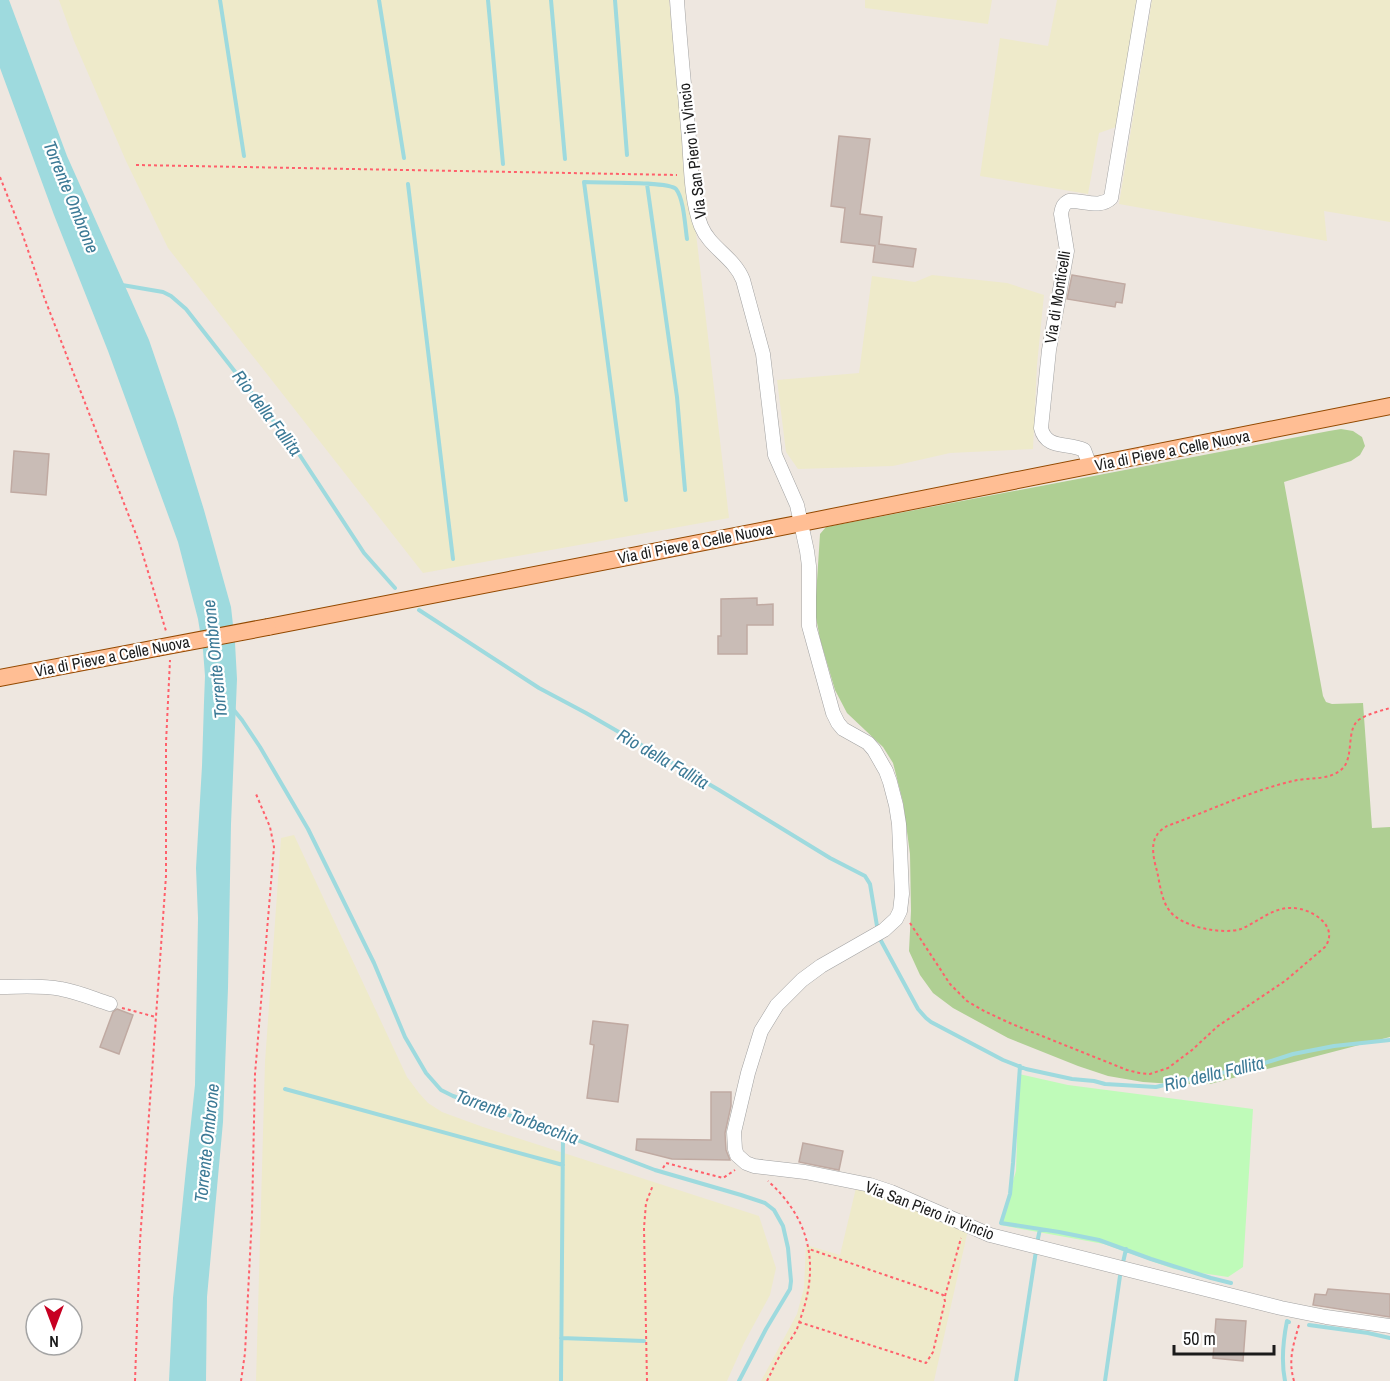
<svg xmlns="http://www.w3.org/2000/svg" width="1390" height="1381" viewBox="0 0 1390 1381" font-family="'Archivo Narrow',sans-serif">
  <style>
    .farmland { fill: #eeeaca }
    .forest { fill: #afcf93 }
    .park { fill: #bffbb9 }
    .water { fill: #9edade }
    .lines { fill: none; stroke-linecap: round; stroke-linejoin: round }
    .stream { stroke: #9edade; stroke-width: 4 }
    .building { fill: #c9bcb6; stroke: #c0aaa2; stroke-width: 1.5 }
    .minor-casing { stroke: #a2a2a2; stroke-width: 15 }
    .major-casing { stroke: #934900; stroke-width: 18 }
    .path { stroke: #ff606b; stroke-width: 2; stroke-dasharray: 3 3; stroke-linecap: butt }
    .minor { stroke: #fff; stroke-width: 14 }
    .major { stroke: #ffbe94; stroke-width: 16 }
    .major-bridge-casing { stroke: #934900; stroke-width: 18; stroke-linecap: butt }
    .major-bridge { stroke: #ffbe94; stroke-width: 16 }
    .labels { text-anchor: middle; stroke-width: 4.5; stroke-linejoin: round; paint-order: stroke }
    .street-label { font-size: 16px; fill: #1b1b1b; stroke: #fff }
    .water-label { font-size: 18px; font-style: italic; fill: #3c7a96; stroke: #fff }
  </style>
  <rect width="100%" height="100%" fill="#eee7e0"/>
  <path class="farmland" d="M59,0H669L729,518L423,573L168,248L126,161L74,41Z
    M865,0H992L988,24L865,8Z
    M1057,0H1138L1116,127L1099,133L1088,194L980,176L1000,38L1048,46Z
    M1152,0H1390V222L1324,211L1327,241L1119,204Z
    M932,275L1007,283L1044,295L1037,365L1033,449L950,453L893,466L798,469L786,452L777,380L859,373L872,276L915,282Z
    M294,835L407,1077L419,1093L428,1103L442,1112L483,1127L759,1216L776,1268L770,1295L744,1343L727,1381H256L265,1062L281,838Z
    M856,1188L888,1195L968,1230L934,1381H761L797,1314L804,1288L806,1245L840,1255Z"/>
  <path class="forest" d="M1341,429L1353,431L1362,437L1365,446L1360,455L1351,461L1284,482L1323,696L1326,702L1332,704L1363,703L1372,828L1390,827V1037L1210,1084H1173L1143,1082L1108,1076L1078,1066L1008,1038L953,1008L933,993L920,975L909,951L911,911L910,854L903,802L893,763L883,747L847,713L835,690L820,639L815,612L820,534L826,527L1329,431Z"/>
  <path class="park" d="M1019,1074L1068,1085L1253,1109L1243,1267L1228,1277L1174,1269L1104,1244L1000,1225L1016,1171Z"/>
  <path class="water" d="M0,0H9L67,156L149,340L176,419L204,510L231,607L235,643L237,679L231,824L228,988L223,1122L207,1297L206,1381H169L173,1298L186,1169L195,1085L198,918L196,868L202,766L204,702L205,676L203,650L198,619L178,542L108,351L54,215L0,68Z"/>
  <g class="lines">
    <path class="stream" d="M220,0L244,156
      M379,0L404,158
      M488,0L503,164
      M551,0L565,159
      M615,0L627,155
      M408,184L453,559
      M647,184L677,397L685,490
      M122,285L163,292L171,296L186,309L297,451L364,553L395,588
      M626,500L584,182C599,183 669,181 676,189C684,199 685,226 687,239
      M419,610L539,688L586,713L719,790L830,858L865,876L870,884L877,926
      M233,709L242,720L260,747L308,829L374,963L405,1037L426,1073L441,1090L453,1096L535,1124L655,1170L741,1195L765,1203L774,1210L783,1226L788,1248L791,1281L790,1289L766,1329L739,1381
      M880,939L918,1009L926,1018L931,1022L1003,1060L1026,1069L1072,1079L1094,1081L1105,1084L1156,1087L1185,1080L1252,1067L1293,1054L1334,1046L1390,1040
      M1020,1066L1013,1163L1010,1194L1001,1223L1059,1232L1099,1240L1151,1259L1211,1278L1231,1283
      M285,1089L563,1165
      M1037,1243L1040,1229
      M1309,1325L1368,1333L1390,1338
      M561,1338L644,1341
      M561,1381L563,1135
      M1016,1381L1036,1251
      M1105,1381L1120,1276L1126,1249
      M1285,1381C1281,1361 1283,1341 1287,1321L1289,1322"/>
  </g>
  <path class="building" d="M839,136L870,139L860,214L882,217L879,244L916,249L913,267L873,262L875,246L841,242L845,208L831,206Z
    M1072,275L1125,284L1122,303L1116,302L1115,307L1067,299Z
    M14,451L49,454L46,495L11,492Z
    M757,598V605L773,604V625H747V654H718V636H721V599Z
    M117,1009L133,1015L119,1054L100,1047L113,1012Z
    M593,1021L628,1025L618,1102L587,1098L594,1045L590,1044Z
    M711,1092H731V1106L725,1133L726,1150L730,1160L672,1159L636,1150L637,1139L711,1140Z
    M803,1143L843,1151L839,1170L799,1162Z
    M1328,1289L1390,1294V1317L1313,1305L1315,1294L1326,1295Z
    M1216,1319L1246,1321L1243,1361L1213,1358Z"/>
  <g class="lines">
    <g class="minor-casing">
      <path id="minor" d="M677,0C680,46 685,92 689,139C691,166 691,200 701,226C710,248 734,257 743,280L763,354L775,455L797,505L807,551L809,566V626L833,713L838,723L843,729L868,743L874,750L886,771L890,782L896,805L899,824L902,894L900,911L896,919L884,930L821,966L802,980L777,1005L761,1031L748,1073L734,1132L735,1149L737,1155L746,1163L754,1166L805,1172L870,1185L891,1192L990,1235L1281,1308L1326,1317L1390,1326
        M1090,466L1084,450C1068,442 1046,450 1041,428L1049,350L1067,251L1061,214C1062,208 1063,204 1069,201C1083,200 1100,209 1111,198L1144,0
        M0,987C20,987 41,985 61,989C78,992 94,999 110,1004"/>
    </g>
    <g class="major-casing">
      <path id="major" d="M268,627L802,523L1390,406
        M0,678L157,648"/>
    </g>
    <path class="path" d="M136,165L677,175
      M0,177L21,230L44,297L139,542L166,631
      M910,923L950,984L967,1001L986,1012L1012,1024L1127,1070L1139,1073L1150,1074L1168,1068L1192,1050L1218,1026L1285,981L1325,947C1340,926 1311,908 1292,908C1273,907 1258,922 1241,929C1223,935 1180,927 1169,910C1161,899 1160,884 1157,871C1154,861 1150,844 1157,835C1159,831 1164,828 1167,826C1209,811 1250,791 1293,781C1309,777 1329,781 1342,769C1355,757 1345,728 1360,719C1368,714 1380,711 1390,708
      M122,1008L156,1017
      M663,1168L666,1163L723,1178L735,1170
      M945,1296L961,1238
      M799,1322L926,1363L933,1352L945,1301L943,1295L938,1293L809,1249
      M135,1381L140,1241L166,876V743L170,660
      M241,1381L245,1353L252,1216L255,1074L274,847L270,827L256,794
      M647,1381L644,1228L646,1203L653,1185
      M767,1381C772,1371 776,1362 782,1352C787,1344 793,1337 797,1329C799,1323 801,1317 803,1311C819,1260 808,1217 768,1181
      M1294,1381C1288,1360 1293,1346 1299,1325"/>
    <use href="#minor" class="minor"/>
    <use href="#major" class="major"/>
    <g class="major-bridge-casing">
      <path id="major-bridge" d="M157,648L268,627"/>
    </g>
    <use href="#major-bridge" class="major-bridge"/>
  </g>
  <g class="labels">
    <g class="street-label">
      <text transform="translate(692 151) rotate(-97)" y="6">Via San Piero in Vincio</text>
      <text transform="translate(1057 297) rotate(-81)" y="6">Via di Monticelli</text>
      <text transform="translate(1172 450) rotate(-11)" y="6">Via di Pieve a Celle Nuova</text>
      <text transform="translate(695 543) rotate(-11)" y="6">Via di Pieve a Celle Nuova</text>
      <text transform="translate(112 656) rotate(-11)" y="6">Via di Pieve a Celle Nuova</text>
      <text transform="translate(930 1210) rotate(21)" y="6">Via San Piero in Vincio</text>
    </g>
    <g class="water-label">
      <text transform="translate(71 197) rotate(68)" y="6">Torrente Ombrone</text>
      <text transform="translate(267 413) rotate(53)" y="6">Rio della Fallita</text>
      <text transform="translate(215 659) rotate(-96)" y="6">Torrente Ombrone</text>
      <text transform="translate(663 759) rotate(30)" y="6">Rio della Fallita</text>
      <text transform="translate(1214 1074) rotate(-13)" y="6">Rio della Fallita</text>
      <text transform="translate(517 1117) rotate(20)" y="6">Torrente Torbecchia</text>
      <text transform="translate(207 1143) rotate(-84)" y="6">Torrente Ombrone</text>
    </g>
  </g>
  <g transform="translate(54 1327) rotate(180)"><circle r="28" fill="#ffffff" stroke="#a4a4a4" stroke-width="1.5"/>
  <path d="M0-4.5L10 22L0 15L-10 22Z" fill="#c70022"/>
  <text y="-9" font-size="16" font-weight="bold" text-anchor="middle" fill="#1b1b1b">N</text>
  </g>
  <path d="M1174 1345v9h100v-9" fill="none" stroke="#1b1b1b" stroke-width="3"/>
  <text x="1183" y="1345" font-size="18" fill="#1b1b1b" stroke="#ffffff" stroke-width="4.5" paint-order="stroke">50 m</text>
</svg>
